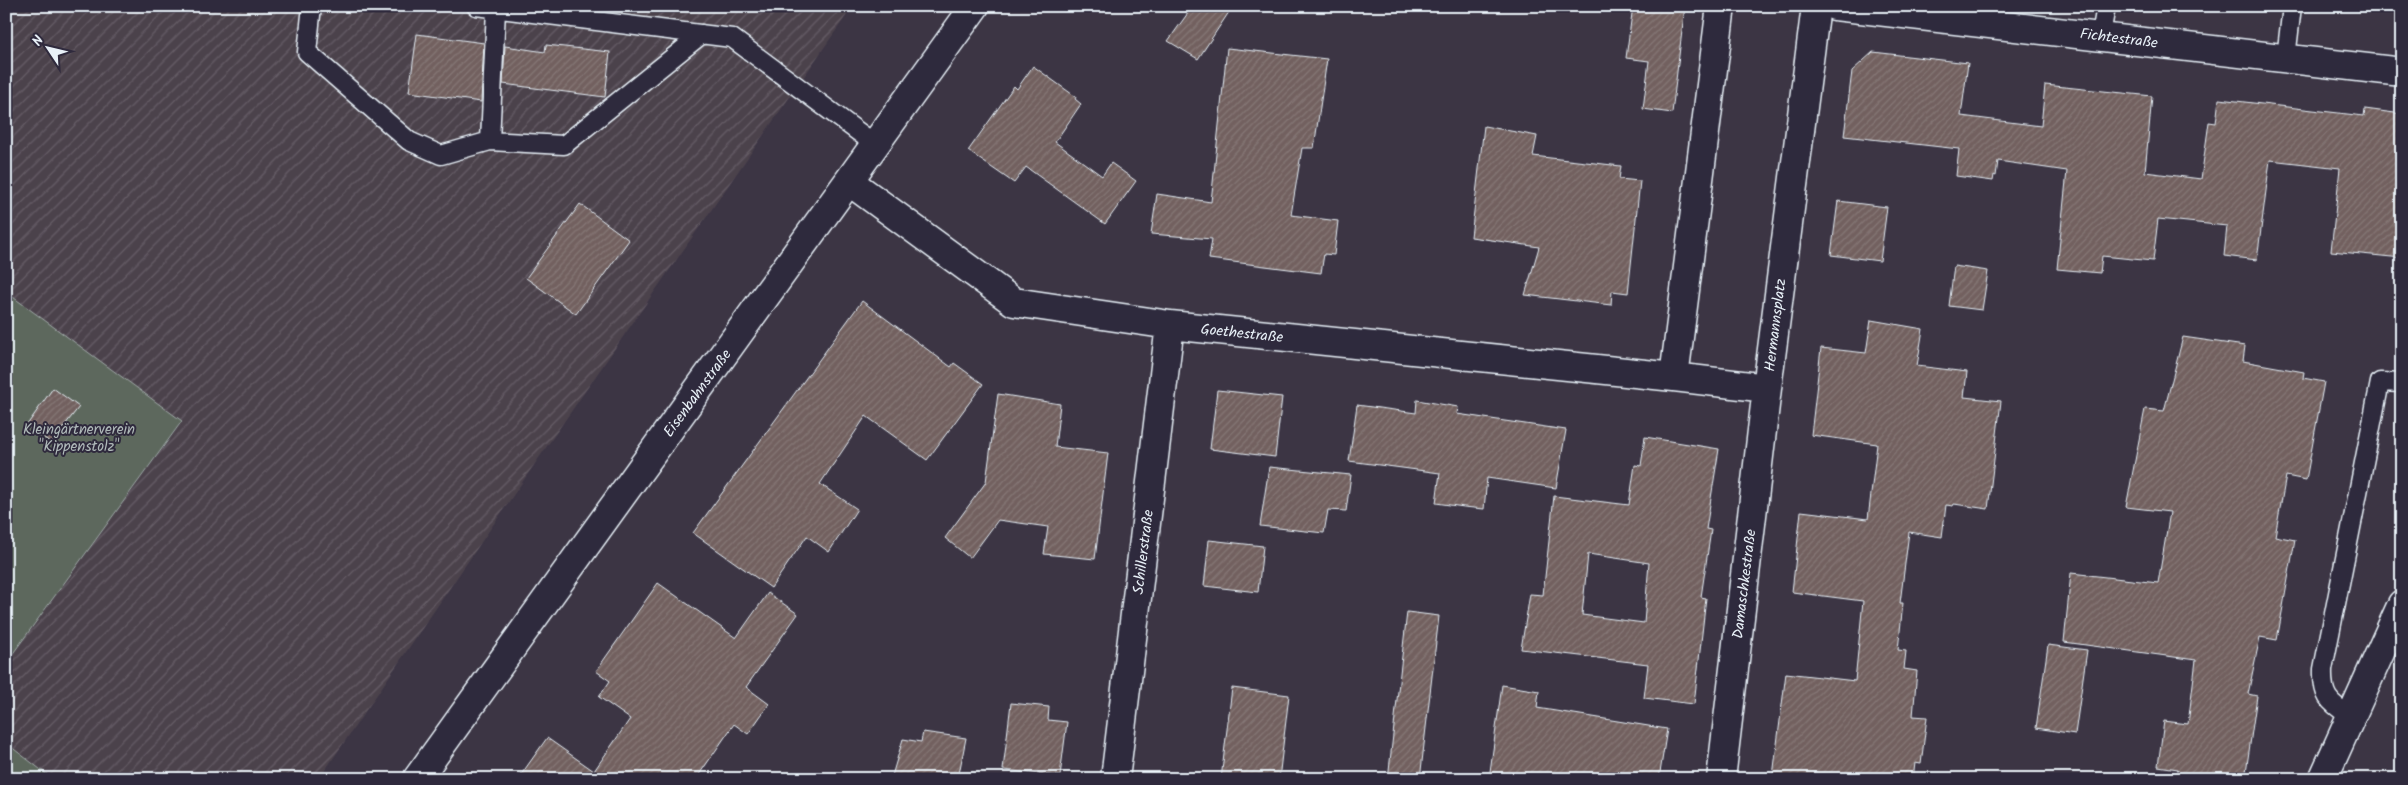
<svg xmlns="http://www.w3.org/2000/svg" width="2408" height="785" viewBox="0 0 2408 785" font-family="Kalam,sans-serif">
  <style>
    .industrial { fill: url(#industrial-furrows) }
    .garden { fill: #5d685d; stroke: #a2acaa }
    .building { fill: url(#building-hatch); stroke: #e8f1f8; fill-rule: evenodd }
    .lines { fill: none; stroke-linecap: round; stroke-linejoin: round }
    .lane-casing { stroke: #e8f1f8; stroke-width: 21 }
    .street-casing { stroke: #e8f1f8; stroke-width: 31 }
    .secondary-casing { stroke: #e8f1f8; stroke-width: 31 }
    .lane { stroke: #2f2a3d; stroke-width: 18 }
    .street { stroke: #2f2a3d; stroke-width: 28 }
    .secondary { stroke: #2f2a3d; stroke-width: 28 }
    .labels { text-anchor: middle; stroke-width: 4; stroke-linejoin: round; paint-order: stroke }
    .street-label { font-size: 15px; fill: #e8f1f8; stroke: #2f2a3d }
    .park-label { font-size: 15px; fill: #b0baba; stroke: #2f2a3d }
  </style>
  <defs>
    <pattern id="industrial-furrows" width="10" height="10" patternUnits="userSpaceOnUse" patternTransform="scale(1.25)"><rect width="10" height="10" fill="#4c424c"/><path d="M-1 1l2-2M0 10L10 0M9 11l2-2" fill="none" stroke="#665e67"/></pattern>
    <pattern id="building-hatch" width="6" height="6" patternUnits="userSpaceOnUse" patternTransform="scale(1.25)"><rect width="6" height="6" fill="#72615f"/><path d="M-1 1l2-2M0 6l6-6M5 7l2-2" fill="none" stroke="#867877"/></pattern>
  </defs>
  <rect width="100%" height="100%" fill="#3c3544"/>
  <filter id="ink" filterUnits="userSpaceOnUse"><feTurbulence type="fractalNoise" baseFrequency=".02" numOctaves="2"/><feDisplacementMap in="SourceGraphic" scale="10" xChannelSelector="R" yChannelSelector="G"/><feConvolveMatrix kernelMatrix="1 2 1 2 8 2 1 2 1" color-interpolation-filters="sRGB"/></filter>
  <g filter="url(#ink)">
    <path class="industrial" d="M6,6H853L545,449L319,779H53L6,743V663L182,422L6,292Z"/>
    <path class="garden" d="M6,292L182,421L6,663Z
      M6,743L53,779H6Z"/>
    <path class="building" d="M1193,6H1233L1198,59L1168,41Z
      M1633,6H1685L1672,113L1643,109L1649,61L1626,58Z
      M417,34L484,43L481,102L409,92Z
      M546,45L610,52L605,97L503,84L505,46L545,52Z
      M1227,48L1327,59L1314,148H1302L1291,215L1338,221L1334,255L1324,254L1321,273L1209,259L1212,239L1151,234L1157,194L1211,202Z
      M1873,52L1968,63L1961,116L2041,126L2045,85L2152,96L2145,172L2201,179L2209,122L2216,123L2219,99L2364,116L2365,109L2402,114V258L2331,251L2340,168L2270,160L2257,260L2224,256L2227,226L2158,219L2153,261L2102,256L2100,273L2057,269L2067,171L1998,161L1996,176L1994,175L1993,181L1956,176L1959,149L1844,136L1852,71Z
      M1033,66L1076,97L1075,99L1081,104L1055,142L1102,176L1111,163L1136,181L1105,224L1026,167L1014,183L968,151L1014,86L1017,89Z
      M1484,126L1537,136L1533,156L1621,166L1619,179L1640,181L1628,293L1612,291L1611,305L1525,295L1539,247L1471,237Z
      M1838,201L1887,207L1880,261L1831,255Z
      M580,204L629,240L576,314L526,278Z
      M1954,266L1988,271L1982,310L1949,306Z
      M862,301L951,367L954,363L983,384L927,460L866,416L820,484L857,509L829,552L807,536L771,588L693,533Z
      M1871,320L1923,329L1917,366L1967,372L1964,397L2001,401L1988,509L1954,504L1953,506L1946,505L1942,537L1909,532L1900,603H1903L1898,650L1906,651L1904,669L1917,671L1913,716L1927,717L1921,764L1915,763L1913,779H1799L1773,776L1786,673L1855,681L1863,601L1792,592L1801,511L1868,519L1877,444L1811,435L1821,348L1866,353Z
      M2183,337L2245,346L2243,361L2304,372L2303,378L2324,382L2306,480L2286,476L2275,536L2295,540L2277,640L2260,637L2248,694L2257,696L2245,779H2176L2178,769L2158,766L2164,721L2188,724L2196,660L2064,642L2071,573L2158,583L2170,512L2126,507L2145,409L2164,411Z
      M53,388L79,407L51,443L27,425Z
      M1217,390L1282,397L1275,457L1210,449Z
      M998,394L1060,404L1055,447L1108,453L1095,559L1044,554L1048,527L998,520L970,558L945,538L986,482Z
      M1417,400L1458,407L1457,414L1566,430L1556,488L1487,478L1484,509L1464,507L1436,503L1440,473L1349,461L1357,405L1416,413Z
      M1645,437L1719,449L1706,529L1711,530L1701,597L1706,598L1694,704L1644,698L1648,664L1521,649L1530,594L1543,595L1554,496L1629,505L1635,465L1641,466ZM1588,554L1649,563L1644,623L1582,615Z
      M1269,467L1351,475L1346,511L1328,510L1324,533L1260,526Z
      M1209,540L1263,546L1258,592L1204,586Z
      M658,583L736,638L768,593L798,614L746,687L769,704L748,734L734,724L696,779H518L547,738L594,771L630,719L599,697L610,681L596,671Z
      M1407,612L1439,616L1420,779H1388Z
      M2048,645L2087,650L2075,734L2036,728Z
      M1502,685L1539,691L1537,708L1667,729L1659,779H1489Z
      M1232,688L1289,695L1279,779H1221Z
      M1011,703L1049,707L1048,720L1067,722L1060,776L1003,770Z
      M923,732L966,738L958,779H891L903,739L921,742Z"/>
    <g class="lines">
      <g class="lane-casing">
        <path id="lane" d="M312,6L307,52L409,141L441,155L490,141
          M476,6L732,38L876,145
          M496,9L490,141L564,145L702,34
          M2101,35L2106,6
          M2286,58L2292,6
          M2350,716C2328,702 2322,696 2323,669L2380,382L2402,383"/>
      </g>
      <g class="street-casing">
        <path id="street" d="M1835,6L2402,72
          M850,182L1014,302L1170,325L1674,377L1767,388L1816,6
          M1674,377L1721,6
          M417,779L975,6
          M1115,779L1170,325
          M1721,779L1767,388"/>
      </g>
      <g class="secondary-casing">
        <path id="secondary" d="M2323,779L2402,604"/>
      </g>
      <use href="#lane" class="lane"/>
      <use href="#street" class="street"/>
      <use href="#secondary" class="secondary"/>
    </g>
  </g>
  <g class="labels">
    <g class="street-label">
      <text transform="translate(2119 38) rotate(7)" y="5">Fichtestraße</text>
      <text transform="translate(1775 325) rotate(-83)" y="5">Hermannsplatz</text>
      <text transform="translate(1242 333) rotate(6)" y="5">Goethestraße</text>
      <text transform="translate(697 393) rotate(-54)" y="5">Eisenbahnstraße</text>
      <text transform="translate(1143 552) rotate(-83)" y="5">Schillerstraße</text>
      <text transform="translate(1744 584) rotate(-83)" y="5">Damaschkestraße</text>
    </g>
    <g class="park-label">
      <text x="79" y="434">Kleingärtnerverein<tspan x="79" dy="17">"Kippenstolz"</tspan></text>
    </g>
  </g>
  <rect width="2408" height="785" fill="none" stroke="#2f2a3d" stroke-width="25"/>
  <rect x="12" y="12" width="2383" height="760" fill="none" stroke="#e8f1f8" stroke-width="2" filter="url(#ink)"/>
  <g transform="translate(48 48) rotate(305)" stroke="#2f2a3d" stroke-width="4" paint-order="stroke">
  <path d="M0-4L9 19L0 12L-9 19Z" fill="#e8f1f8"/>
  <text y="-8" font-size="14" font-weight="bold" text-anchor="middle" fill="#e8f1f8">N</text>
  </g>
</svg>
